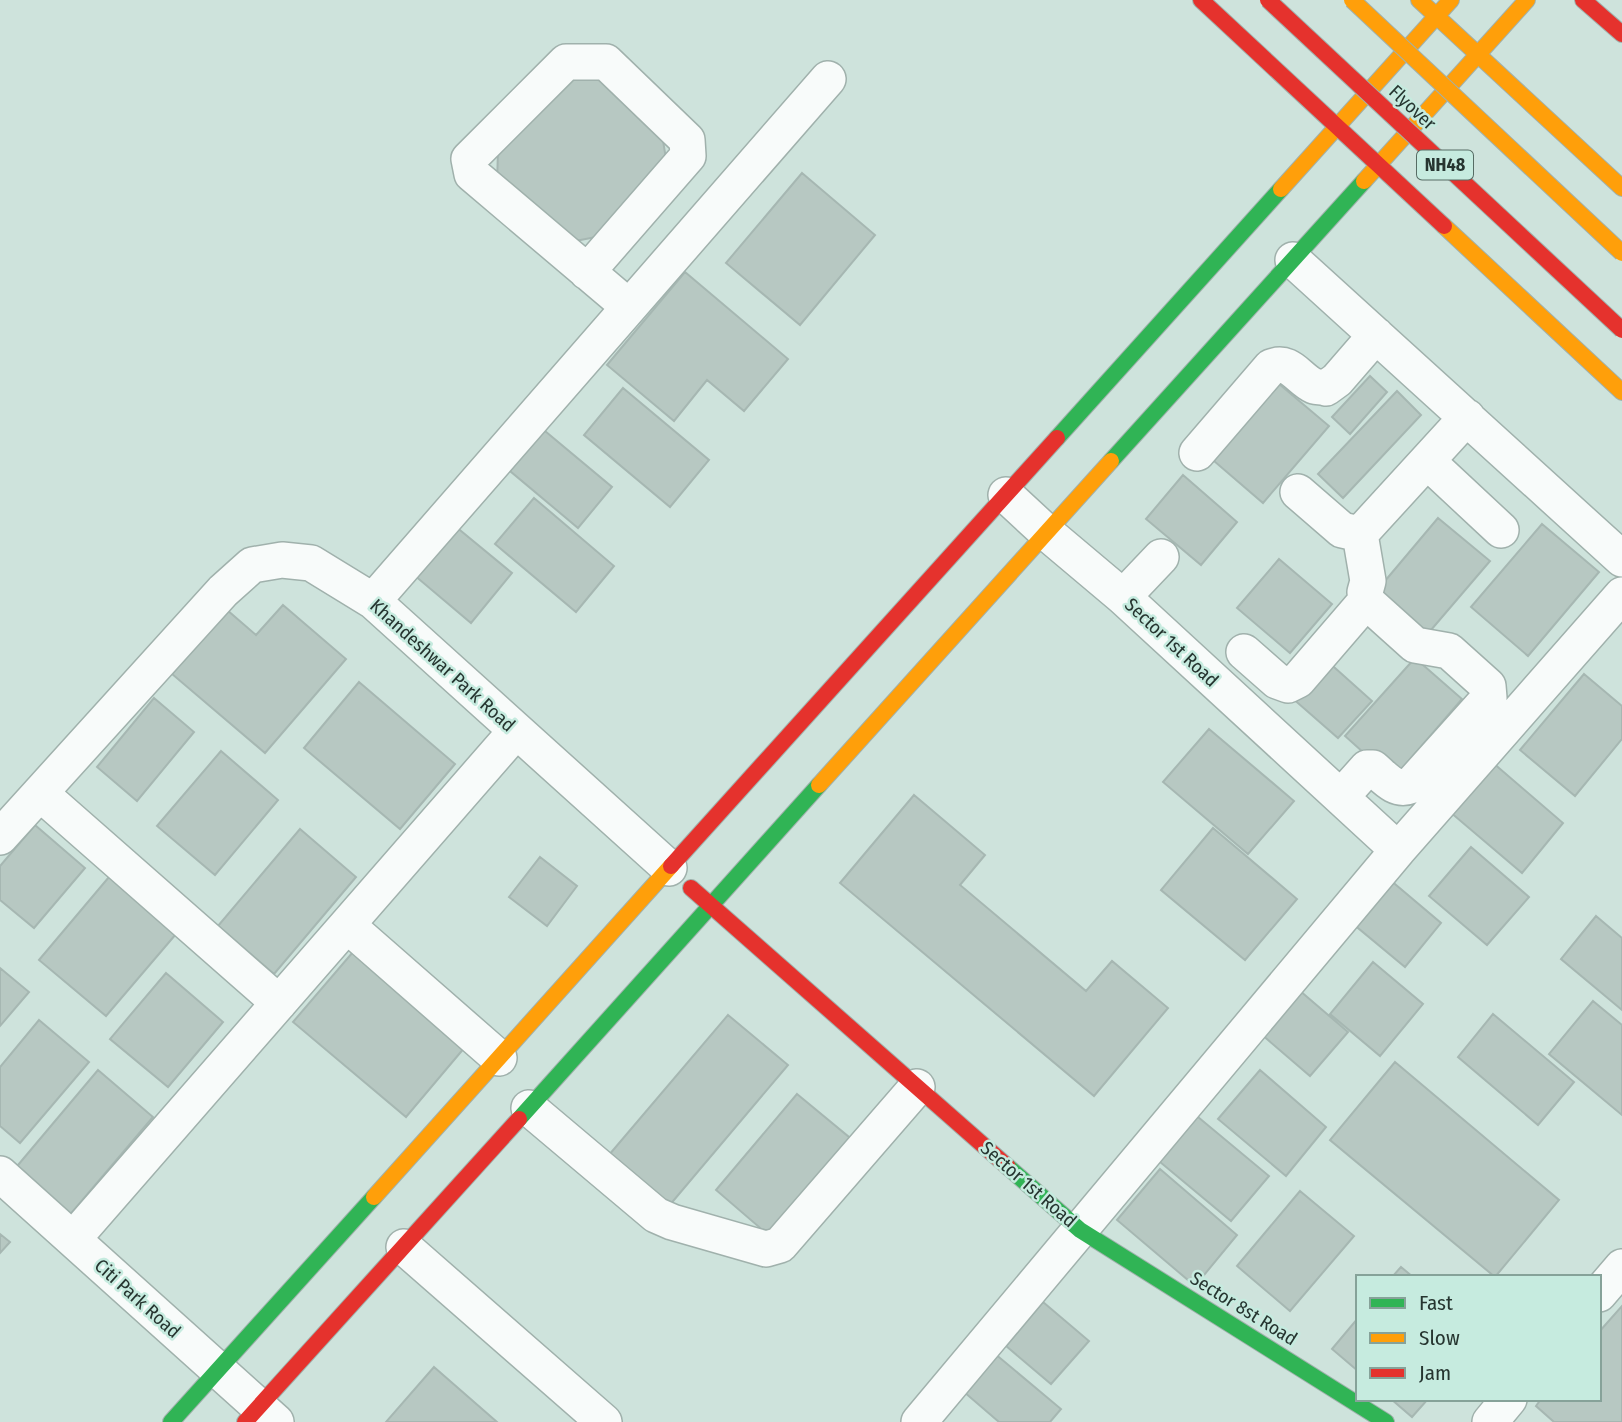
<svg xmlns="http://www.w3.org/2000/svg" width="1622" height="1422" viewBox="0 0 1622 1422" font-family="'Fira Sans Condensed',sans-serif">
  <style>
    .building { fill: #b7c8c2; stroke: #a6b7b2; stroke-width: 2 }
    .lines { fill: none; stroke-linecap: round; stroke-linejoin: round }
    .street-casing { stroke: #a0b1ac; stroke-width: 38 }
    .fast-casing { stroke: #a0b1ac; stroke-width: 18 }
    .slow-casing { stroke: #a0b1ac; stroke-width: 18 }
    .jam-casing { stroke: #a0b1ac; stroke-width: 18 }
    .street { stroke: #f8fbfa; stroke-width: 35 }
    .fast { stroke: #30b455; stroke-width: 16 }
    .slow { stroke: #ff9f0a; stroke-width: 16 }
    .jam { stroke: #e5322d; stroke-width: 16 }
    .slow-bridge-casing { stroke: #a0b1ac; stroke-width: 18; stroke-linecap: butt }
    .jam-bridge-casing { stroke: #a0b1ac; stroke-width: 18; stroke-linecap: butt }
    .slow-bridge { stroke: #ff9f0a; stroke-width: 16 }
    .jam-bridge { stroke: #e5322d; stroke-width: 16 }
    .labels { text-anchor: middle; stroke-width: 5; stroke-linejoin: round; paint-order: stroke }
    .shield { fill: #c6ebdf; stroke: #566c64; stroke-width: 2 }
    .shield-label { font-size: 18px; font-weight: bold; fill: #263530 }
    .street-label { font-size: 19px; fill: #263530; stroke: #c6ebdf }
  </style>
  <rect width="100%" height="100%" fill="#cee3dc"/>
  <path class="building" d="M600,70L660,122L667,165L601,236L560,244L497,186L498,149L560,75Z
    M802,173L875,235L800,325L726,263Z
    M685,272L788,359L744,411L707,380L674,421L607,365Z
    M1370,376L1387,392L1350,434L1332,417Z
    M1272,378L1329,426L1263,503L1207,455Z
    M623,388L709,460L670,507L584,435Z
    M1397,391L1421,415L1343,498L1318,474Z
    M539,426L612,487L578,528L504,466Z
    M1183,475L1237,522L1201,565L1146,519Z
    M534,498L614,566L576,612L495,544Z
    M1438,518L1490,561L1425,637L1374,594Z
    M1542,524L1599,572L1528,656L1471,607Z
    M455,526L512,573L471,623L414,575Z
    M1279,559L1332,604L1290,653L1237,608Z
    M283,605L346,659L265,753L172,674L227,610L256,635Z
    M1415,658L1462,699L1393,779L1345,736Z
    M1325,659L1372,701L1338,738L1291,697Z
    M1584,674L1622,706V739L1575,796L1520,750Z
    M359,682L455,764L400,829L304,748Z
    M154,698L194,732L137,801L97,767Z
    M1209,729L1294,801L1248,854L1163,782Z
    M221,751L278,800L215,875L157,826Z
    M1492,762L1563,823L1522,873L1450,812Z
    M914,795L985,855L960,885L1086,991L1112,961L1168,1008L1094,1096L840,883Z
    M35,825L85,868L34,928L0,900V866Z
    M1213,828L1297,899L1245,960L1161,890Z
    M300,829L356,877L274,974L218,926Z
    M1471,847L1529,897L1487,945L1429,896Z
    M540,857L577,886L547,926L509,897Z
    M109,877L176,934L106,1016L39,960Z
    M1389,879L1441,923L1405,967L1352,923Z
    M1596,916L1622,938V1010L1561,959Z
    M353,952L465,1047L406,1117L293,1022Z
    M1373,962L1423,1004L1380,1056L1330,1014Z
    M0,968L29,992L0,1026Z
    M166,973L223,1022L168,1087L110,1039Z
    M1299,990L1348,1032L1310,1076L1261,1034Z
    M1593,1001L1622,1025V1115L1549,1054Z
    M1493,1014L1574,1082L1538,1125L1458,1057Z
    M728,1015L788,1065L663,1213L603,1162Z
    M39,1020L89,1062L20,1143L0,1126V1067Z
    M1395,1062L1559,1200L1495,1277L1330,1140Z
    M98,1070L153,1117L68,1217L13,1171Z
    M1260,1070L1326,1127L1286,1176L1218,1119Z
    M797,1094L855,1142L773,1239L716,1190Z
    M1192,1112L1269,1176L1231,1221L1154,1157Z
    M1160,1169L1237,1235L1195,1286L1117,1220Z
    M1300,1191L1354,1236L1290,1311L1237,1266Z
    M0,1234L10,1242L0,1253Z
    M1401,1267L1413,1277H1392Z
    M1043,1302L1089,1341L1051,1384L1006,1346Z
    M1622,1306V1422H1554L1536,1406L1541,1399H1599V1332Z
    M1358,1318V1371L1332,1349Z
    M988,1348L1061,1409L1050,1422H999L957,1386Z
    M434,1367L497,1422H386Z
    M1391,1399H1428L1412,1417Z"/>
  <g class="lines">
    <g class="street-casing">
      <path id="street" d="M1293,260L1622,559
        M587,272L688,156L687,140L606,62H566L469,159L472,174L629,307
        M1197,453L1271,367C1291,359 1298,379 1314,386C1318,387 1322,387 1326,388L1337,380L1376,335
        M1427,461L1501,530
        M1298,492L1342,530L1360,534
        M1006,495L1047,533L1123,597L1398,850
        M1123,597L1161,557
        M373,601L828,79
        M1244,652L1277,681L1288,685L1298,680L1366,601
        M40,793L279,1003
        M1341,797L1367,768H1373C1384,777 1395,792 1410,786L1489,698L1488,686L1449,651L1415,645L1366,601L1365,592L1368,581L1360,534L1467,417
        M0,837L223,591L252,565L282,560L311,563L373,601L669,868
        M347,925L499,1058
        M529,1108L656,1215L672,1222L766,1249L780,1245L917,1087
        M0,1174L276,1422
        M73,1239L516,731
        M404,1247L604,1422
        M1599,1294L1622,1267
        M919,1422L1398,850L1622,595
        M1490,1422L1509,1399"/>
    </g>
    <g class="fast-casing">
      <path id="fast" d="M1057,438L1281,189
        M1111,461L1364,181
        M519,1119L819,785
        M1008,1167L1080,1230L1386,1422
        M171,1422L374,1197"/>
    </g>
    <g class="slow-casing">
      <path id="slow" d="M1419,0L1622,188
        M1364,181L1527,0
        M1281,189L1451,0
        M1444,226L1622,392
        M819,785L1111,461
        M374,1197L671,866"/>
    </g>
    <g class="jam-casing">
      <path id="jam" d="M1201,0L1444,226
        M1583,0L1622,34
        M671,866L1057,438
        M691,888L1008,1167
        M245,1422L519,1119"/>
    </g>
    <use href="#street" class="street"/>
    <use href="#fast" class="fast"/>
    <use href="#slow" class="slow"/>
    <use href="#jam" class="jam"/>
    <g class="slow-bridge-casing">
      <path id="slow-bridge" d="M1352,0L1622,253"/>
    </g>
    <g class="jam-bridge-casing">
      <path id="jam-bridge" d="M1268,0L1622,330"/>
    </g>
    <use href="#slow-bridge" class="slow-bridge"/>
    <use href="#jam-bridge" class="jam-bridge"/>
  </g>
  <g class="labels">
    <rect class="shield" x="1417" y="150.5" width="56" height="29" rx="5"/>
    <g class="shield-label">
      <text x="1445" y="171">NH48</text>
    </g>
    <g class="street-label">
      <text transform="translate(1413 107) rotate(43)" y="7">Flyover</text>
      <text transform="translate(1172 642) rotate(43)" y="7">Sector 1st Road</text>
      <text transform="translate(443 665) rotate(42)" y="7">Khandeshwar Park Road</text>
      <text transform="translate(1029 1184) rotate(41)" y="7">Sector 1st Road</text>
      <text transform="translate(138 1298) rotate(42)" y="7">Citi Park Road</text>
      <text transform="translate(1244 1308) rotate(32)" y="7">Sector 8st Road</text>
    </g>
  </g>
  <rect x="1356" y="1275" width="245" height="126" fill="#c6ebdf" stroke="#86a299" stroke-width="2"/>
  <rect x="1370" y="1298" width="35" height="10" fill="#30b455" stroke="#86a299" stroke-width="2"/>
  <text x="1419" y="1310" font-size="21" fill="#263530">Fast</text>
  <rect x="1370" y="1333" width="35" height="10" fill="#ff9f0a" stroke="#86a299" stroke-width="2"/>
  <text x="1419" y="1345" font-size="21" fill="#263530">Slow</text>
  <rect x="1370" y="1368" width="35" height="10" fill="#e5322d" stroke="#86a299" stroke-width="2"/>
  <text x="1419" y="1380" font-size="21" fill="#263530">Jam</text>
</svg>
